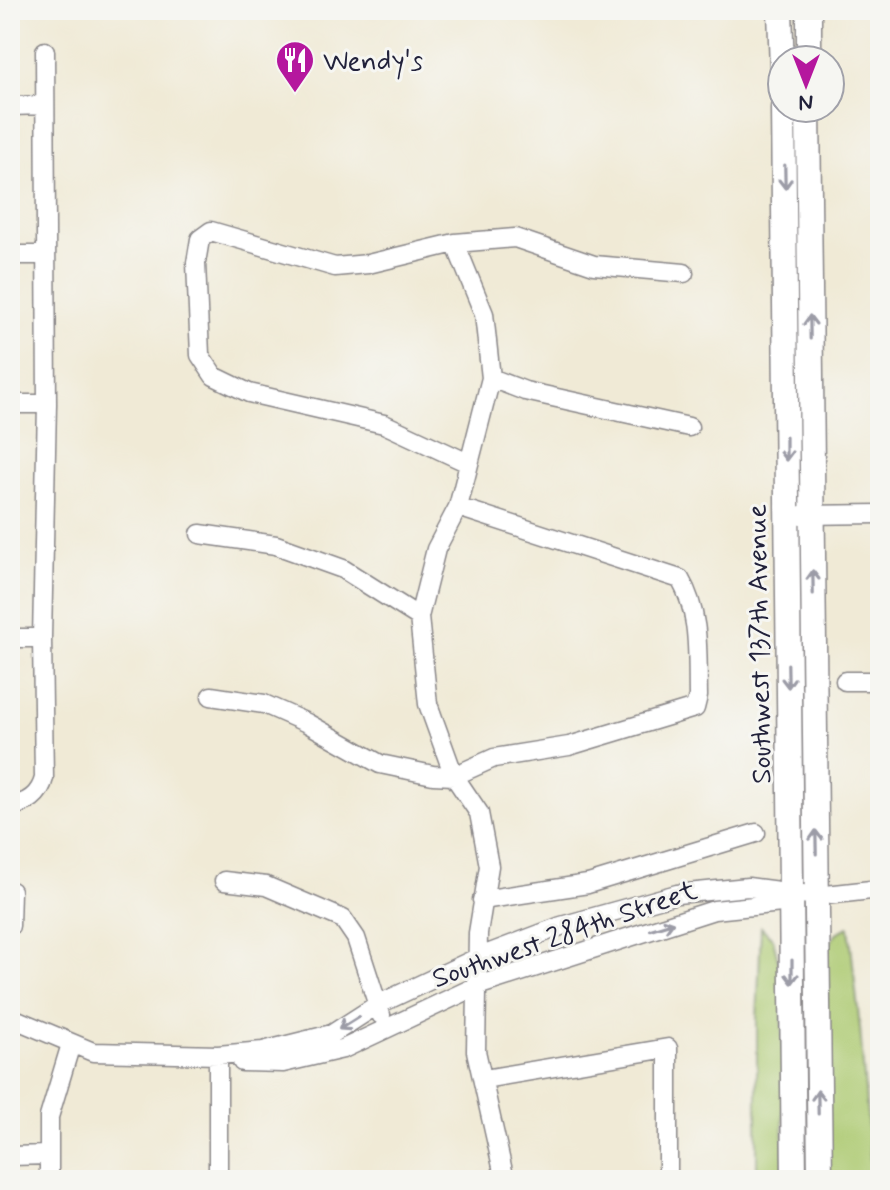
<svg xmlns="http://www.w3.org/2000/svg" width="890" height="1190" viewBox="0 0 890 1190" font-family="Mynerve,sans-serif">
  <style>
    .green { fill: #acc970; stroke: #677656; stroke-width: 2 }
    .lines { fill: none; stroke-linecap: round; stroke-linejoin: round }
    .minor-casing { stroke: #898688; stroke-width: 21 }
    .major-casing { stroke: #898688; stroke-width: 27 }
    .minor { stroke: #fff; stroke-width: 18 }
    .major { stroke: #fff; stroke-width: 24 }
    .oneway { stroke: #9c9ca7 }
    .labels { text-anchor: middle; stroke-width: 6; stroke-linejoin: round; paint-order: stroke }
    .poi-label { font-size: 28px; fill: #22223b; stroke: #f6f6f2; text-anchor: start }
    .street-label { font-size: 28px; fill: #22223b; stroke: #f6f6f2 }
  </style>
  <rect width="100%" height="100%" fill="#f6f6f2"/>
  <filter id="ink" filterUnits="userSpaceOnUse"><feTurbulence type="fractalNoise" baseFrequency=".0125" numOctaves="2"/><feDisplacementMap in="SourceGraphic" scale="16" xChannelSelector="R" yChannelSelector="G"/><feConvolveMatrix kernelMatrix="1 2 1 2 8 2 1 2 1" color-interpolation-filters="sRGB"/></filter>
  <filter id="wash" filterUnits="userSpaceOnUse"><feTurbulence type="fractalNoise" baseFrequency=".006" numOctaves="4" result="noise"/><feDisplacementMap in="SourceGraphic" scale="32" xChannelSelector="R" yChannelSelector="G"/><feGaussianBlur stdDeviation="1.8" result="paint"/><feColorMatrix in="noise" values="0 0 0 0 0 0 0 0 0 0 0 0 0 0 0 0 0 1.4 0 .05"/><feComposite in="paint" operator="in"/></filter>
  <g filter="url(#wash)">
    <rect width="100%" height="100%" fill="#f0ead6"/>
    <path class="green" d="M761,927L773,939L782,976L784,1180H757V1021Z
      M849,927L860,1028L872,1180H827L825,955C831,940 834,932 849,927Z"/>
  </g>
  <g filter="url(#ink)">
    <g class="lines">
      <g class="minor-casing">
        <path id="minor" d="M10,106L45,105
          M455,243L484,314L491,378L458,507L436,549L419,617L428,704L454,776L479,813L489,866L478,933L476,1051L505,1180
          M10,255H46
          M491,378L525,391L689,427
          M10,404H47
          M468,463L384,424L249,393L214,376L200,355L196,263L200,239L211,231L335,267L368,264L455,243L515,238L594,265L684,273
          M801,515L880,514
          M200,534L276,545L343,569L419,617
          M10,638H42
          M845,681H880
          M211,696L264,704L307,723L380,764L433,775L454,776L494,758L569,746L695,708L698,696C697,656 701,615 680,579L458,507
          M10,806C27,804 40,795 44,778L42,638L47,404L45,51
          M224,881L266,886L343,919L356,938L381,1015
          M482,900L588,884L756,833
          M10,926L11,891
          M10,1017L93,1052L218,1055L263,1051L332,1034L377,1005L477,958L561,926L677,894L748,887L817,896L880,889
          M218,1055V1180
          M242,1062L283,1063L343,1049L477,986L714,910L782,903L792,894
          M484,1079L668,1048V1180
          M10,1156L49,1155
          M49,1180V1117L71,1044"/>
      </g>
      <g class="major-casing">
        <path id="major" d="M780,10L782,70
          M809,60V10
          M783,108L794,1180
          M808,108L820,1180"/>
      </g>
      <use href="#minor" class="minor"/>
      <use href="#major" class="major"/>
    </g>
    <defs><path id="oneway-shaft" d="M-6 0H5M1.5-3L5.5 0L1.5 3" fill="none" stroke-width="1.6" stroke-linecap="round" stroke-linejoin="round" transform="scale(2)"/></defs>
    <g class="oneway">
      <use href="#oneway-shaft" transform="translate(785 177) rotate(89)"/>
      <use href="#oneway-shaft" transform="translate(810 327) rotate(-91)"/>
      <use href="#oneway-shaft" transform="translate(786 449) rotate(90)"/>
      <use href="#oneway-shaft" transform="translate(813 582) rotate(-91)"/>
      <use href="#oneway-shaft" transform="translate(788 676) rotate(89)"/>
      <use href="#oneway-shaft" transform="translate(816 842) rotate(-91)"/>
      <use href="#oneway-shaft" transform="translate(662 926) rotate(-17)"/>
      <use href="#oneway-shaft" transform="translate(792 972) rotate(90)"/>
      <use href="#oneway-shaft" transform="translate(349 1023) rotate(148)"/>
      <use href="#oneway-shaft" transform="translate(818 1102) rotate(-91)"/>
    </g>
  </g>
  <defs>
    <g id="restaurant-pin" transform="scale(2)"><path d="M0 17L-7.5 6A9.5 9.5 0 1 1 7.5 6Z" fill="#b5179e" stroke="#f6f6f2"/><path d="M-5-6h1v4h1v-4h1v4h1v-4h1v5L-1.5 .5V6h-2V.5L-5-1ZM5-6V6H3V1.5H1.5Q1.5-4 5-6Z" fill="#fff"/></g>
  </defs>
  <g fill-rule="evenodd">
    <use href="#restaurant-pin" x="295" y="60"/>
  </g>
  <g class="labels">
    <g class="poi-label">
      <text x="323" y="70">Wendy's</text>
    </g>
    <g class="street-label">
      <text transform="translate(758 644) rotate(-91)" y="10">Southwest 137th Avenue</text>
      <text transform="translate(564 933) rotate(-19)" y="10">Southwest 284th Street</text>
    </g>
  </g>
  <rect width="890" height="1190" fill="none" stroke="#f6f6f2" stroke-width="40"/>
  <g transform="translate(806 84) rotate(180)"><circle r="38" fill="#f6f6f2" stroke="#a1a1a9" stroke-width="2"/>
  <path d="M0-6L14 30L0 20L-14 30Z" fill="#b5179e"/>
  <text y="-12" font-size="22" font-weight="bold" text-anchor="middle" fill="#22223b">N</text>
  </g>
</svg>
